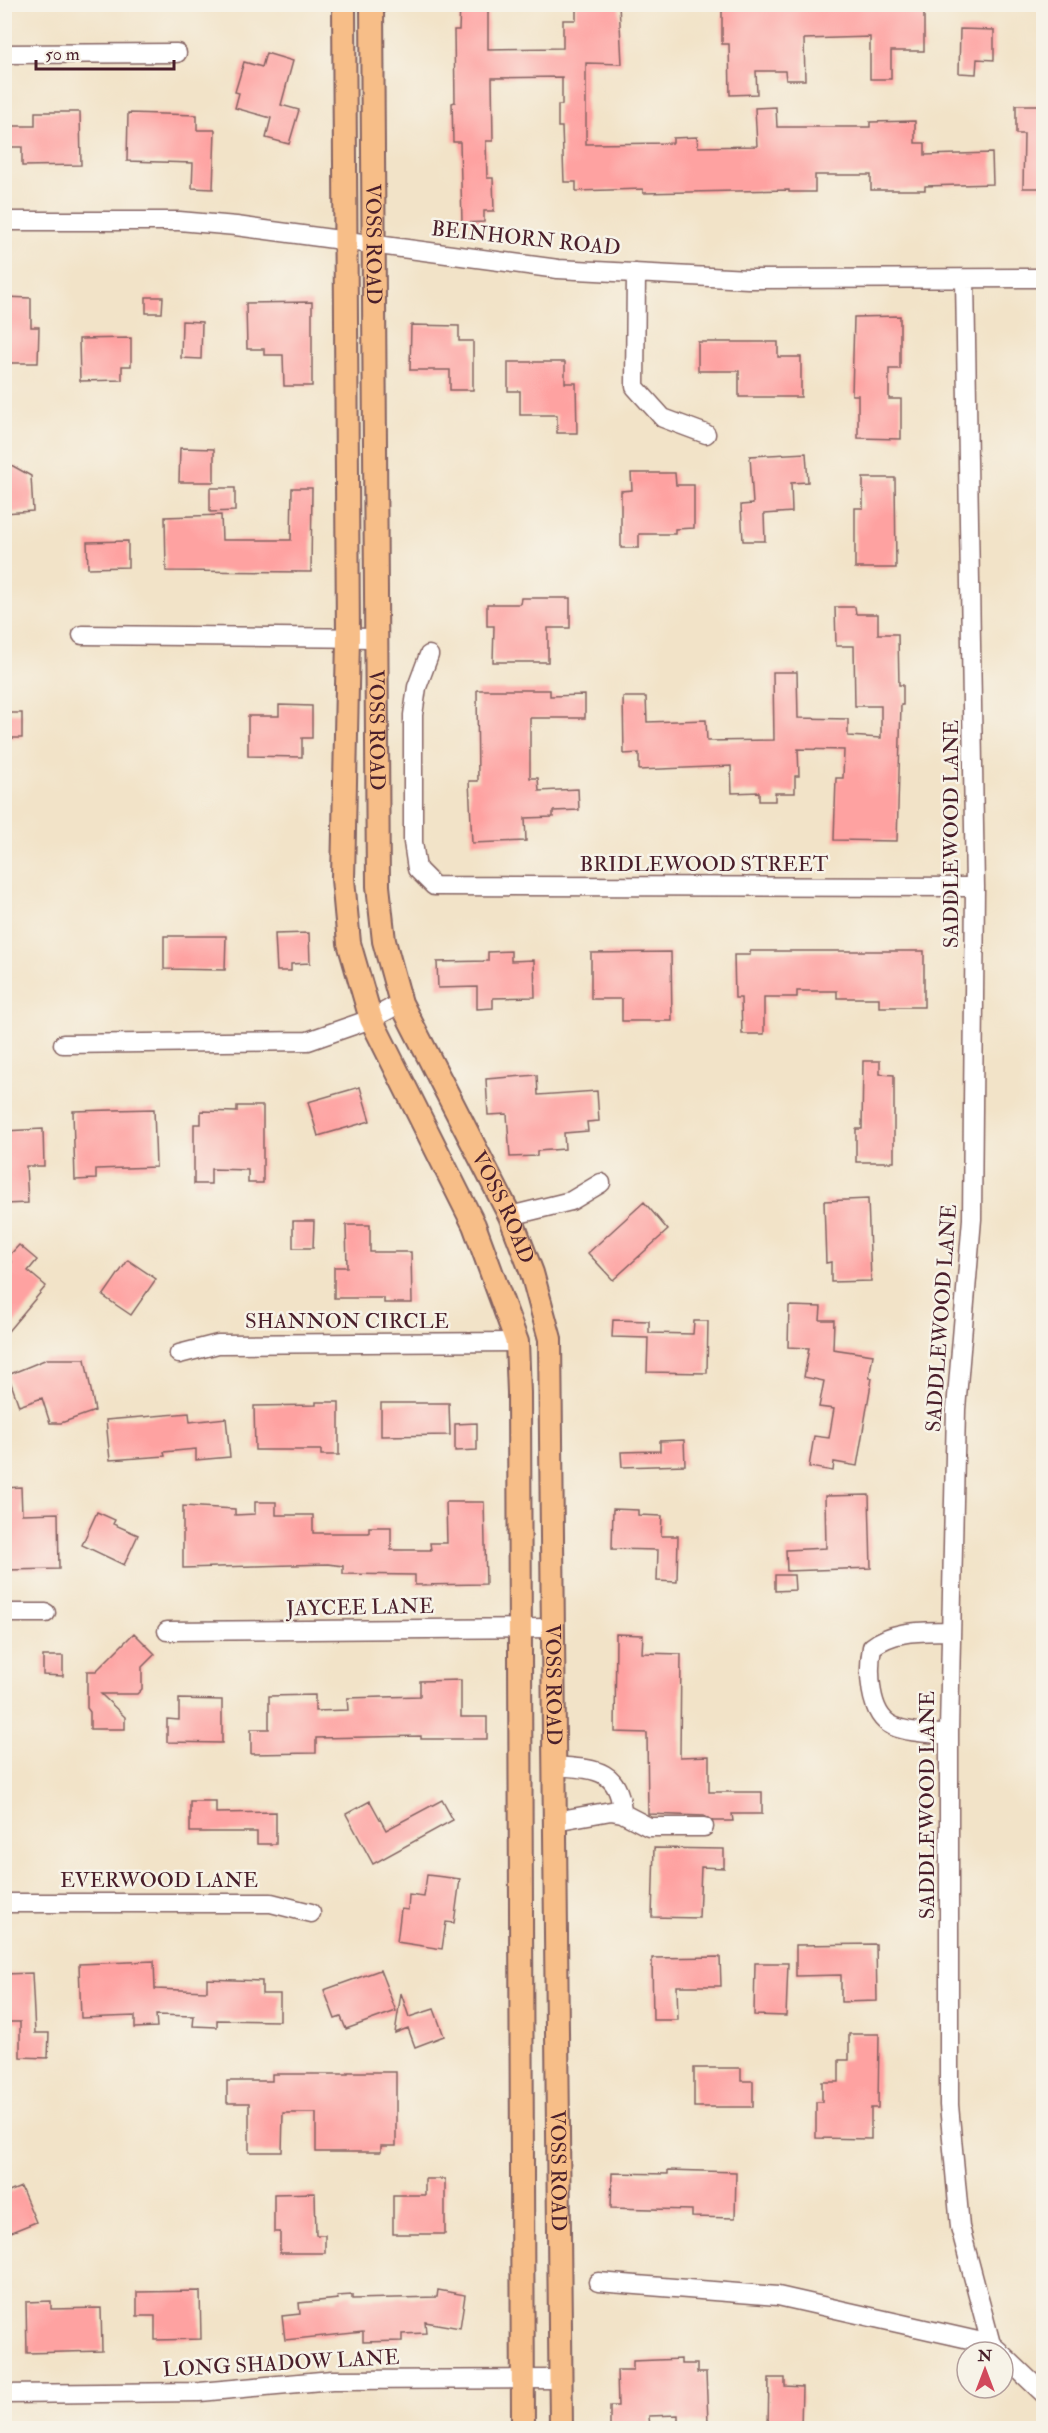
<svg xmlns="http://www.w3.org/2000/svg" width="1048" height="2433" viewBox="0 0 1048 2433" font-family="'IM FELL Double Pica',serif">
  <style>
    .building { fill: #fea2a1 }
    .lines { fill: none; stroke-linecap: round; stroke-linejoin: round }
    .minor-casing { stroke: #856462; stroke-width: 21 }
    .major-casing { stroke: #856462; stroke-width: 26 }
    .minor { stroke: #fff; stroke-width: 18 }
    .major { stroke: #f7be88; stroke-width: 22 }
    .labels { text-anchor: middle; stroke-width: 5; stroke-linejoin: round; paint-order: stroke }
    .street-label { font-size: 21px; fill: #4a1f2b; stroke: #f7f3e8 }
  </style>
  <rect width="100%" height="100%" fill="#f7f3e8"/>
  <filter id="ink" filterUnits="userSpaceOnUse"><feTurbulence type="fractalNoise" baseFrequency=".0167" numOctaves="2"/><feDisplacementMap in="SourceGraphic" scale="12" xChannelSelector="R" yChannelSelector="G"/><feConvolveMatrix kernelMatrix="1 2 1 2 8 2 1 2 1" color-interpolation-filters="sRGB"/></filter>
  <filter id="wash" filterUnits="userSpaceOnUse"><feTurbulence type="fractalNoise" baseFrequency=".008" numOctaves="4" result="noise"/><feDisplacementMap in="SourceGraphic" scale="24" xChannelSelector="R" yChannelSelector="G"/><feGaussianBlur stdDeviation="1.35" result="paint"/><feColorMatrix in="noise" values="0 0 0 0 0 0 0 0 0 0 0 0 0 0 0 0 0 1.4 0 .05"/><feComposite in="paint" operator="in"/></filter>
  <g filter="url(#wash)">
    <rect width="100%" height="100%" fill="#f2e3c8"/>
    <g id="blocks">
      <path class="building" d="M460,4H488V49L563,48V20H576V4H619L622,64L586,63V144L673,143V138L697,137L698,147L757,146L755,108L776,107L777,127H870V122L915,121V143H925V155L992,153L993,184L925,186V190H871V175H815V192H789V190L643,193V189L576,191V182H564L562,127H558V105H562V77L492,78L493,141H486L487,178H493L494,211H484V222L462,223L460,142H453L452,103L455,102L454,30H459Z
        M924,4V51H891V79H870V37L804,39L805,80H786L785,71H756L757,94L730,95L729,44H722V6Z
        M960,29L994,30V60L977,59L976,74L959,73Z
        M266,53L293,61L281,105L299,110L289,144L266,138L271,118L235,108L239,93L235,92L244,62L262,67Z
        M1016,105H1044V188H1023L1024,134H1016Z
        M35,112H80L81,165L22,166V147H4V126H35Z
        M128,113L197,115V130H215L213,189L192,188L193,163L127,161Z
        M4,297L31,298V327H39L38,363H4Z
        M146,297H163L162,313H146Z
        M312,302V386H284L283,355H264V349H247L246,303Z
        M900,316V369H889V399H901V439L858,438V395H852L854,317Z
        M182,321L202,322L201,359L181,358Z
        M411,325L459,326V341H473V390H450V370H410Z
        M131,338V366H122V380L80,381L79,339Z
        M698,342H778V357H801V397H739V371H698Z
        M508,362H565V383H576L577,433H557V415H520V391H508Z
        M180,448L214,449V482H179Z
        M806,453L808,482L791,483L792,512L764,514L765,541H743L741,505L753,504L750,456Z
        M4,461L31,476L33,511L4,513Z
        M631,473H675L676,485H694V528L675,529V534H639V548H621V491L632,490Z
        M863,478H895L896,568H855V508H863Z
        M210,488H235V511L210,512Z
        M292,488H312L311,572L166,571L165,517L221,515L222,540H291Z
        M128,541V567L88,568L87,542Z
        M521,598H570V628H548V662H493L494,626H487V604H520Z
        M835,607H855L856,614H878V634H898L899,685H903V705H901L897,841L834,840L836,778H843L844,750L798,749L799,776H795V793H775V801H759V792L732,793L731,766L639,770V753L624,754L623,697H646L647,722L706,720L707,741L774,740L773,672H797L798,718L848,719V736L881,738V706H855L854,646H836Z
        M477,690H550V696L585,695V718H530V778H538L539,791L578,789L579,810L553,811V817L525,818L526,841L472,843L469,781H478Z
        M279,705L312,706V738H302V757L248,756V716H279Z
        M4,713H22V738H4Z
        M309,933L310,963L291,964V971H277L275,934Z
        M164,936H226L225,970L164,969Z
        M511,951V961L534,960L535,997L493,998V1008L477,1009V987L438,988L437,962L488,961V952Z
        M750,951H924V1007H879V998H837V991H797V997H764V1034H742L741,998H735L734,955H750Z
        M671,952L672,1021H622V999H591V953Z
        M863,1061H880V1074L894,1075V1162H856V1129H862Z
        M537,1075L538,1095L597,1091L599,1121L587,1122L588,1131L564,1133L565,1149L537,1151V1156L510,1157L507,1114L488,1115L486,1079Z
        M360,1087L370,1121L318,1136L308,1102Z
        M237,1106H263V1183H248V1170L211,1169V1184H194V1124H201V1111L237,1112Z
        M154,1109L156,1167L96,1169V1179L75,1180L73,1111Z
        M43,1129L44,1166H26L28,1203L4,1204V1131Z
        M868,1199L871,1281L831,1282V1262L826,1263L824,1201Z
        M644,1202L668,1230L613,1280L588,1253Z
        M293,1221H314L313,1248H293Z
        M346,1225H370V1252H411L412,1303H384V1298H334V1267H347Z
        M19,1245L37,1260L28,1271L46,1286L4,1336V1271L12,1262L7,1258Z
        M128,1260L156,1279L131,1315L103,1296Z
        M789,1306L821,1307L820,1320H834L833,1349L873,1355L869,1378H872L857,1466L834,1462L833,1471L809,1467L814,1436L829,1438L834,1409L819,1407L824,1381L804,1377L809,1348L788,1347Z
        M613,1320L649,1321V1333L693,1334L694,1321H708L707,1373L647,1372L648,1338L612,1337Z
        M47,1359H85L95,1411L61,1423H50L42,1398L19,1406L8,1375Z
        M316,1402H339V1455H321V1450H255L254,1406L316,1405Z
        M381,1403H449L450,1435L381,1436Z
        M189,1413L190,1422L226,1418L230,1457L196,1460V1449L164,1452L165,1456L110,1460L106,1420Z
        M477,1423V1450L455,1451V1424Z
        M684,1440L685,1465L622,1467L621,1452L660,1451V1441Z
        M21,1487L22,1514L58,1513L59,1569L4,1570V1488Z
        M869,1495L871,1568L787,1571L786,1550L826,1548L825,1496Z
        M255,1502H276V1515H313V1533H369V1527H391V1550H431L430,1543H447L446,1502H484L486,1584L415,1585V1575L343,1574V1566L328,1564L183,1568V1506L235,1509V1515L255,1514Z
        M613,1509L638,1510V1515L662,1516L661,1536H678L677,1582L657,1581L658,1550L612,1549Z
        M97,1512L115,1520L113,1524L138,1535L124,1565L82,1545Z
        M775,1575H794L795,1590L775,1591Z
        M134,1633L155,1654L142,1667V1689L137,1694H101L125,1717V1729H90V1712L87,1708V1671H96Z
        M616,1634L643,1635L642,1653L681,1654L680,1757L709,1756V1792H762V1814H732L733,1821H713L704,1816L648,1814L647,1733L615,1732Z
        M43,1656H63V1676L43,1675Z
        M461,1680V1717H487V1739H421V1736L316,1738V1753L251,1754V1729H269V1696L315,1695V1711L348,1710L347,1698L420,1696V1681Z
        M179,1699L222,1700V1743L167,1742V1719L179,1720Z
        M442,1800L453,1820L373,1864L346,1814L370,1801L386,1830Z
        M190,1801H216V1813L276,1812V1844H257V1832H190Z
        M654,1848L724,1849V1868L701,1867L699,1918L652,1917Z
        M427,1875L460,1879L454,1923L446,1922L442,1949L397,1942L401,1909L408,1910L409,1895L424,1897Z
        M876,1944L877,2001L841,2002V1975L796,1976V1945Z
        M720,1957L721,1986H677L678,2020H653L652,1958Z
        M154,1961L155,1989L207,1991V1979L262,1981V1994H280V2021L217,2020V2027L193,2026L194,2016L156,2015L157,2027L135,2028V2016L81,2018L79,1964Z
        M755,1963H788L786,2016L754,2015Z
        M380,1970L396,2011L346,2029L341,2017L335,2019L324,1990Z
        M32,1973L35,2033H49L48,2058L20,2057V2022H4V1974Z
        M401,1993L409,2017L434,2009L444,2036L415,2047L408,2028L395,2033Z
        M849,2034H879L878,2108H871V2139L816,2138V2102H822V2082H839V2060H849Z
        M694,2068H741V2081H753V2107H694Z
        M348,2072H396V2146H381V2152H316V2113H283L282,2152H249V2103H227V2081H272V2074H348Z
        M668,2170L736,2172L735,2218L692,2217V2210L611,2208L612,2173L668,2174Z
        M425,2179H445V2234H393V2195H425Z
        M21,2187L36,2222L4,2235V2194Z
        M315,2193L316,2235H325V2253H280V2232H274V2194Z
        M438,2290L465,2295L460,2328L425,2322L426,2333L402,2334V2341L363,2342V2332L285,2340L282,2316L300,2314L299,2303L338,2299L337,2296L352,2295V2299L437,2297Z
        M200,2291L201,2339L155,2340V2316H137V2292Z
        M51,2301V2309L101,2308L102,2351L27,2353L26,2302Z
        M681,2359V2364H697V2373H706L708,2422L678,2423V2415L649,2416L650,2428H610V2406H618L617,2370H633V2361Z
        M769,2378H785V2386L802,2387L801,2428H768Z"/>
    </g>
  </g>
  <g filter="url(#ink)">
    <use href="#blocks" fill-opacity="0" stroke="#856462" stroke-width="1.5"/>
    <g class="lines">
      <g class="minor-casing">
        <path id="minor" d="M4,54L177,53
          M4,221H179L236,226L558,269L748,279L1044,278
          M636,273L635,387L663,418L706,434
          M965,279L975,887L972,1219L956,1409L949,1731V2105L960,2227L991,2344L1000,2352
          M82,635L378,638
          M429,655L417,687L413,715V842L417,869L434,886L975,887
          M63,1044L308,1041L371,1019L401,1003
          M510,1216L571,1201L601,1183
          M179,1354L218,1344L517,1342
          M4,1613H46
          M167,1631L552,1628
          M949,1735C931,1733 909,1733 893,1726C868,1715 868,1669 872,1647C895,1629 923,1632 951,1631
          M554,1766C592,1769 620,1767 622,1813
          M555,1821L611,1811L622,1813L649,1827H704
          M4,1903H271L311,1913
          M598,2282L778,2296L991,2344
          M1003,2355L1044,2394
          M4,2394L200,2392L332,2380L560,2379"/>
      </g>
      <g class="major-casing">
        <g id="major">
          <path d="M344,4L348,638L343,879L349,943L371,1019L474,1225L517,1342L519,1393L523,2428"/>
          <path id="s1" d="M372,4L378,886L384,941L401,1003L510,1216L532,1273L550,1339L561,2428"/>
        </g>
      </g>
      <use href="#minor" class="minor"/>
      <use href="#major" class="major"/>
    </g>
  </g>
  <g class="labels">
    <g class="street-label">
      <text transform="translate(526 238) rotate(6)" y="7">BEINHORN ROAD</text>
      <text dy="7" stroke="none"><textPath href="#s1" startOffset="240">VOSS ROAD</textPath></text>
      <text dy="7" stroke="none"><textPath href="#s1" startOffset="726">VOSS ROAD</textPath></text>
      <text transform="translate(951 834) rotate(-90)" y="7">SADDLEWOOD LANE</text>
      <text x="704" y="871">BRIDLEWOOD STREET</text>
      <text dy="7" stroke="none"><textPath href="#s1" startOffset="1230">VOSS ROAD</textPath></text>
      <text transform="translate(941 1318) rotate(-86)" y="7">SADDLEWOOD LANE</text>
      <text x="347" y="1328">SHANNON CIRCLE</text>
      <text transform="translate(360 1607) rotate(-1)" y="7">JAYCEE LANE</text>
      <text dy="7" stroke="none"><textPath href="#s1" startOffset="1716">VOSS ROAD</textPath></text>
      <text transform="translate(927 1805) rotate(-90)" y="7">SADDLEWOOD LANE</text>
      <text x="159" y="1887">EVERWOOD LANE</text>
      <text dy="7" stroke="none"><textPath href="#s1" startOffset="2202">VOSS ROAD</textPath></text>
      <text transform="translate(281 2363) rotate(-3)" y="7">LONG SHADOW LANE</text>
    </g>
  </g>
  <rect width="1048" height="2433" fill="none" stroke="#f7f3e8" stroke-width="24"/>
  <g transform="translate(985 2370)"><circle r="28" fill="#f7f3e8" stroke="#b29e9c" stroke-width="1.5"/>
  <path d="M0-4.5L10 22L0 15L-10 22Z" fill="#d1495b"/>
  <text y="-9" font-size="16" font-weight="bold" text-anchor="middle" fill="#4a1f2b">N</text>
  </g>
  <path d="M36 60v9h138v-9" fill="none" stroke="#4a1f2b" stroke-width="3"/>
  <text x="45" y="60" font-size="18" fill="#4a1f2b" stroke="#f7f3e8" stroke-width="4.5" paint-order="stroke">50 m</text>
</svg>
